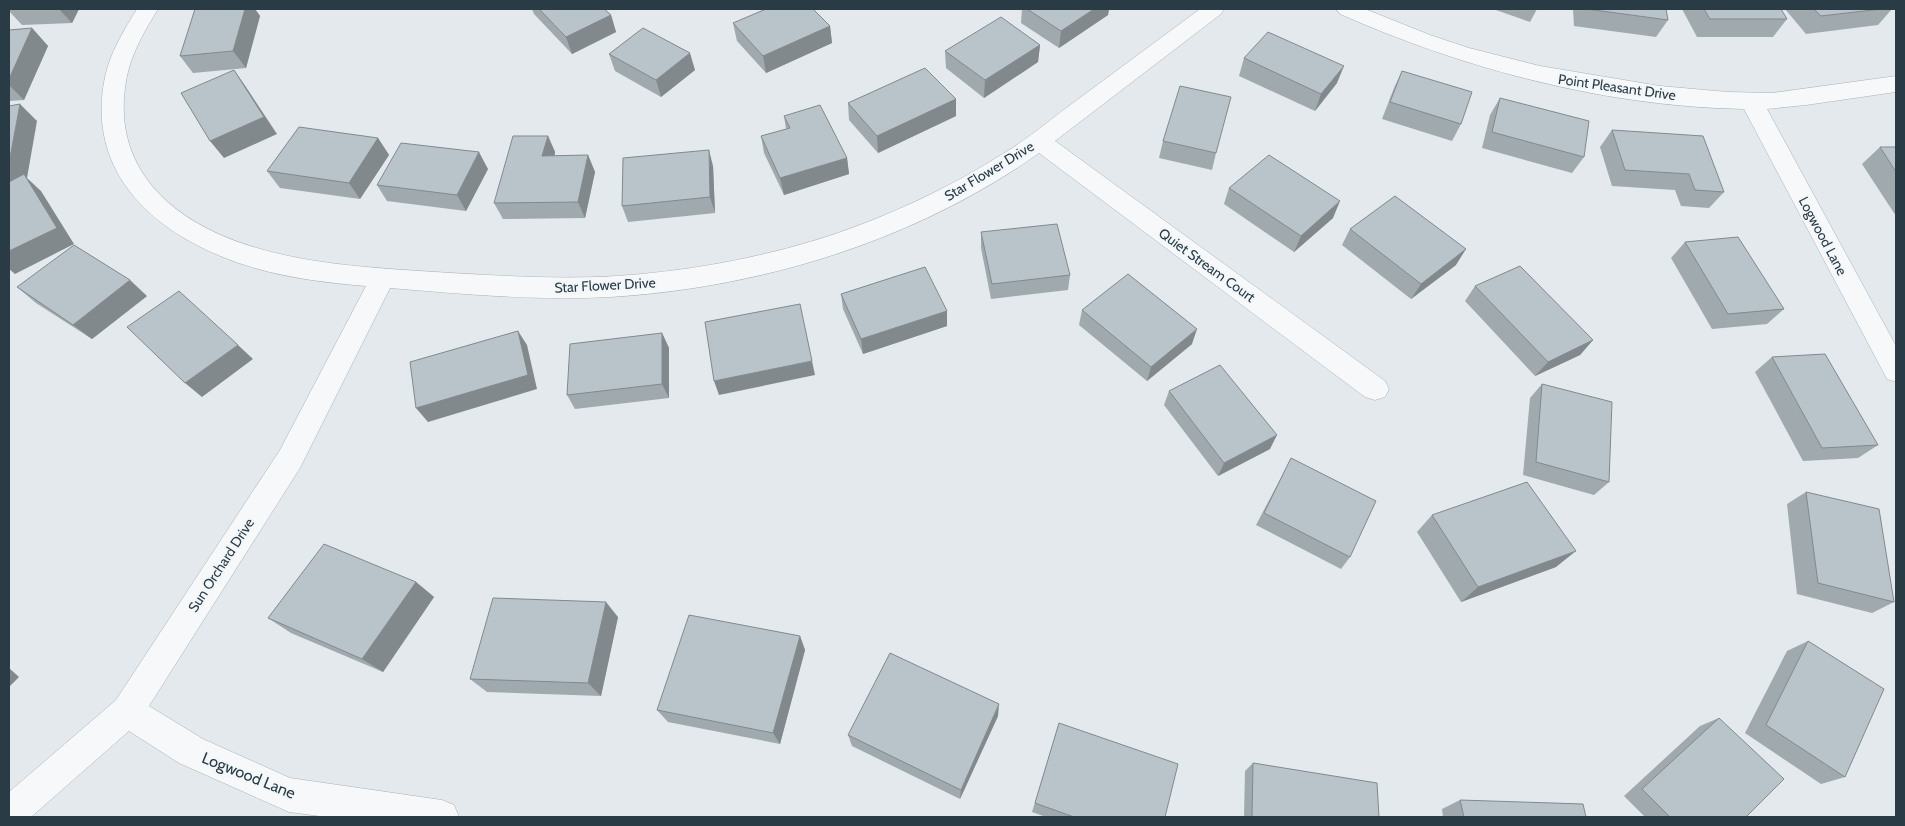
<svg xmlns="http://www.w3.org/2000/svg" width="1905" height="826" viewBox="0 0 1905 826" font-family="Cabin,sans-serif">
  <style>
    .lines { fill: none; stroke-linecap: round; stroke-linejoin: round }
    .street-casing { stroke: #a7b2b7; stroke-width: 1 }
    .street { fill: #f6f8fa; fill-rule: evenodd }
    .wall { fill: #9fa9ae }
    .shaded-wall { fill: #82898d }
    .building { fill: #b9c4ca; stroke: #82898d }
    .labels { text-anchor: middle; stroke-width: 4.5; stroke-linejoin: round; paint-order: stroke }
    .street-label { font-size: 14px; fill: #293c46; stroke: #f3f7f9 }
    .near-street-label { font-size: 16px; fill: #293c46; stroke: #f3f7f9 }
  </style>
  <rect width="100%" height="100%" fill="#e3e9ec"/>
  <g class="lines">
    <g class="street-casing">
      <path id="street" d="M137,9H158C145,30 132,52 127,76C108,169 174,224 257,248C314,265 376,268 435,272C504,276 574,281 642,274C706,268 771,255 832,235C891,215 949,188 1001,155C1028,139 1051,119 1077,100C1118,70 1159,39 1200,9H1224L1221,14L1055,141L1385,381L1389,389L1385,397L1375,400L1365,397L1039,153C915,241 760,288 610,297C537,301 463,294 390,288L300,468L149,706L203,739L290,778L442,800L454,805L459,817H327L289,812L179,763L129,731L31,817H9V792L116,700L280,450L366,286C316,282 264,275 218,255C142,223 87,164 105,77C110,53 124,30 137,9Z
        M1336,9H1365L1430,35L1469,48L1540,66L1660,86L1728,92L1772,93L1896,76V92L1806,105L1767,109L1896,346V382L1887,379L1744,109C1607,107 1464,69 1340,14Z"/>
    </g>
    <use href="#street" class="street"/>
  </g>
  <path class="wall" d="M9,9H79L72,23L22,25L9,11Z
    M195,9H255L260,16L246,68L193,73L180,56Z
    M532,9H604L611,15L616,32L572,54L534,14Z
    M1022,9H1109L1108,15L1059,48L1021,23Z
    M1493,9H1537L1530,22Z
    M1573,9H1666L1668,20L1656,37L1574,26Z
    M1682,9H1781L1787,19L1773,37H1697Z
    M1785,9H1892L1878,25L1806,34Z
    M733,23L830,26L832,43L766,73L737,41Z
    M32,28L48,46L24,100L9,101V30Z
    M1040,45L1038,62L984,98L946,68L945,51Z
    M609,54L695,70L661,97L615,71Z
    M1244,58L1337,83L1315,111L1239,76Z
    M1402,71L1461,124L1452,141L1382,119L1394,88Z
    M1500,98L1584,157L1572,173L1482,148L1490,115Z
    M956,99V116L878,153L849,120L848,103Z
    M784,116L847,158L849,174L784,195L764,153L761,136L786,129Z
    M1612,130L1724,192L1709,208L1681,206L1675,190L1612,186L1600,147Z
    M548,136L555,152V156L588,155L595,172L585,218L503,219L494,203Z
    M378,138L389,155L360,199L280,188L267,171Z
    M1163,141L1216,153L1212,170L1159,158Z
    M1880,147H1896V216L1862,164Z
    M713,166L715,213L628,222L622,206Z
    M488,169L466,211L387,201L377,185Z
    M1229,188L1333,218L1294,252L1224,204Z
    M1350,229L1456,265L1411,299L1342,245Z
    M981,232L1070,275L1068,290L991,299L981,248Z
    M1685,242L1784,309L1767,324L1712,329L1671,258Z
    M1475,286L1593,340L1580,355L1535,376L1465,301Z
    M17,287L147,296L92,339L36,303Z
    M841,294L947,311V326L863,354L843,309Z
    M1082,310L1192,344L1147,381L1079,325Z
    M662,333L669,348V398L575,409L567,395Z
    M1772,357L1878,445L1858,458L1803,461L1755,372Z
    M1542,384L1609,482L1594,495L1523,475L1530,398Z
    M1169,391L1270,449L1218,476L1164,405Z
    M1291,458L1350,557L1341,569L1256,525L1284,472Z
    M1806,492L1894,602L1872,613L1797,594L1787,504Z
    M1432,515L1556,567L1461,602L1417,532Z
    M416,582L434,597L383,672L291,633L268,618Z
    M618,617L601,696L487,692L470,679Z
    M800,636L805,650L780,744L668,722L657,710Z
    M1808,641L1845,777L1821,784L1745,733L1787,651Z
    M998,716L960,799L852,746L848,735Z
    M1719,718L1746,817H1645L1624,796L1700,726Z
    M1059,723L1165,817H1046L1032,812Z
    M1253,763L1379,817H1244L1245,771Z
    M1460,800L1586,817H1443L1442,809Z"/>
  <path class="shaded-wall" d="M59,9H79L72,23Z
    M245,9H255L260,16L246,68L233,51Z
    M1094,9H1109L1108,15L1059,48L1061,31Z
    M611,15L616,32L572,54L566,37Z
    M830,26L832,43L766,73L763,56Z
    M32,28L48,46L24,100L9,85V79Z
    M1040,45L1038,62L984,98L985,80Z
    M690,53L695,70L661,97L656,80Z
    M1344,66L1337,83L1315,111L1321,94Z
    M234,70L246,87L277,134L224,158L210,141Z
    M956,99V116L878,153L877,136Z
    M20,104L37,121L27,178L41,191L74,244L15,274L9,269V163Z
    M548,136L555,152L550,172L542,156Z
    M378,138L389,155L360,199L349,183Z
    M709,150L713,166L715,213L710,197Z
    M479,152L488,169L466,211L457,195Z
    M588,155L595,172L585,218L578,202Z
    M847,158L849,174L784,195L780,178Z
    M1340,201L1333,218L1294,252L1301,236Z
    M1466,249L1456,265L1411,299L1421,284Z
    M130,280L147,296L92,339L73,325Z
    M947,311V326L863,354L861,339Z
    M1197,329L1192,344L1147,381L1151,367Z
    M518,331L527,345L537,389L428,422L416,408Z
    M662,333L669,348V398L662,384Z
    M1593,340L1580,355L1535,376L1548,362Z
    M238,345L253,359L202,397L185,383Z
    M812,361L815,375L719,395L714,381Z
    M1277,435L1270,449L1218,476L1224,463Z
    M1576,551L1556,567L1461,602L1478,587Z
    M416,582L434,597L383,672L362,659Z
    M606,602L618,617L601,696L588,683Z
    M800,636L805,650L780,744L773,733Z
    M9,668L19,677L9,687Z
    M999,704L998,716L960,799L961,790Z"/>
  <path class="building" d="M195,9H245L233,51L180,56Z
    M539,9H604L611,15L566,37Z
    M766,9H813L830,26L763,56L733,23Z
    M1027,9H1094L1061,31Z
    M1587,9H1666L1668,20Z
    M1704,9H1781L1787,19H1710Z
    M1814,9H1881L1821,16Z
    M1001,17L1040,45L985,80L945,51Z
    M32,28L9,79V30Z
    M643,28L690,53L656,80L609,54Z
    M1268,32L1344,66L1321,94L1244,58Z
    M925,68L956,99L877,136L848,103Z
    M234,70L264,117L210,141L181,93Z
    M1402,71L1472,92L1461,124L1390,102Z
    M1180,86L1231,97L1216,153L1163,141Z
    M1500,98L1589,121L1584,157L1492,132Z
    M20,104L9,163V106Z
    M820,105L847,158L780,178L761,136L790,128L784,116Z
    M299,127L378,138L349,183L267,171Z
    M1612,130L1703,136L1724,192L1695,190L1689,174L1625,170Z
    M513,136H548L542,156L588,155L578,202L494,203Z
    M401,143L479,152L457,195L377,185Z
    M1880,147H1896V172Z
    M709,150L710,197L622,206L623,158Z
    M1269,155L1340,201L1301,236L1229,188Z
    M24,174L57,228L9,251V182Z
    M1395,196L1466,249L1421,284L1350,229Z
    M1057,224L1070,275L992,284L981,232Z
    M1738,237L1784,309L1728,314L1685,242Z
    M74,245L130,280L73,325L17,287Z
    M1520,266L1593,340L1548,362L1475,286Z
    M925,267L947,311L861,339L841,294Z
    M1128,274L1197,329L1151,367L1082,310Z
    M179,291L238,345L185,383L127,327Z
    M800,304L812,361L714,381L705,322Z
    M518,331L528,375L416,408L410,362Z
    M662,333V384L567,395L570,344Z
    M1825,354L1878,445L1822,448L1772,357Z
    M1220,365L1277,435L1224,463L1169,391Z
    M1542,384L1612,402L1609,482L1536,462Z
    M1291,458L1376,501L1350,557L1264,513Z
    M1527,482L1576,551L1478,587L1432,515Z
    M1806,492L1879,509L1894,602L1818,583Z
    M324,544L416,582L362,659L268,618Z
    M493,598L606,602L588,683L470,679Z
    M689,615L800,636L773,733L657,710Z
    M1808,641L1884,689L1845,777L1766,725Z
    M890,653L999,704L961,790L848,735Z
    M1719,718L1784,779L1746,817H1670L1642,789Z
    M1059,723L1178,764L1165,817H1074L1035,803Z
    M1253,763L1377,783L1379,817H1252Z
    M1460,800L1583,804L1586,817H1464Z"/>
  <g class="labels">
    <g class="street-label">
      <text transform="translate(1617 87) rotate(8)" y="5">Point Pleasant Drive</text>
      <text transform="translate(989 171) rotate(-31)" y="5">Star Flower Drive</text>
      <text transform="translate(1823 236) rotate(62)" y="5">Logwood Lane</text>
      <text transform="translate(1207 265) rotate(36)" y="5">Quiet Stream Court</text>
      <text transform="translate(605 285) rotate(-3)" y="5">Star Flower Drive</text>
      <text transform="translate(221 565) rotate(-57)" y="5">Sun Orchard Drive</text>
    </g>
    <g class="near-street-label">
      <text transform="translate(249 775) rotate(22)" y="6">Logwood Lane</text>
    </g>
  </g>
  <rect width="1905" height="826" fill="none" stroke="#293c46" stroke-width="20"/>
</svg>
